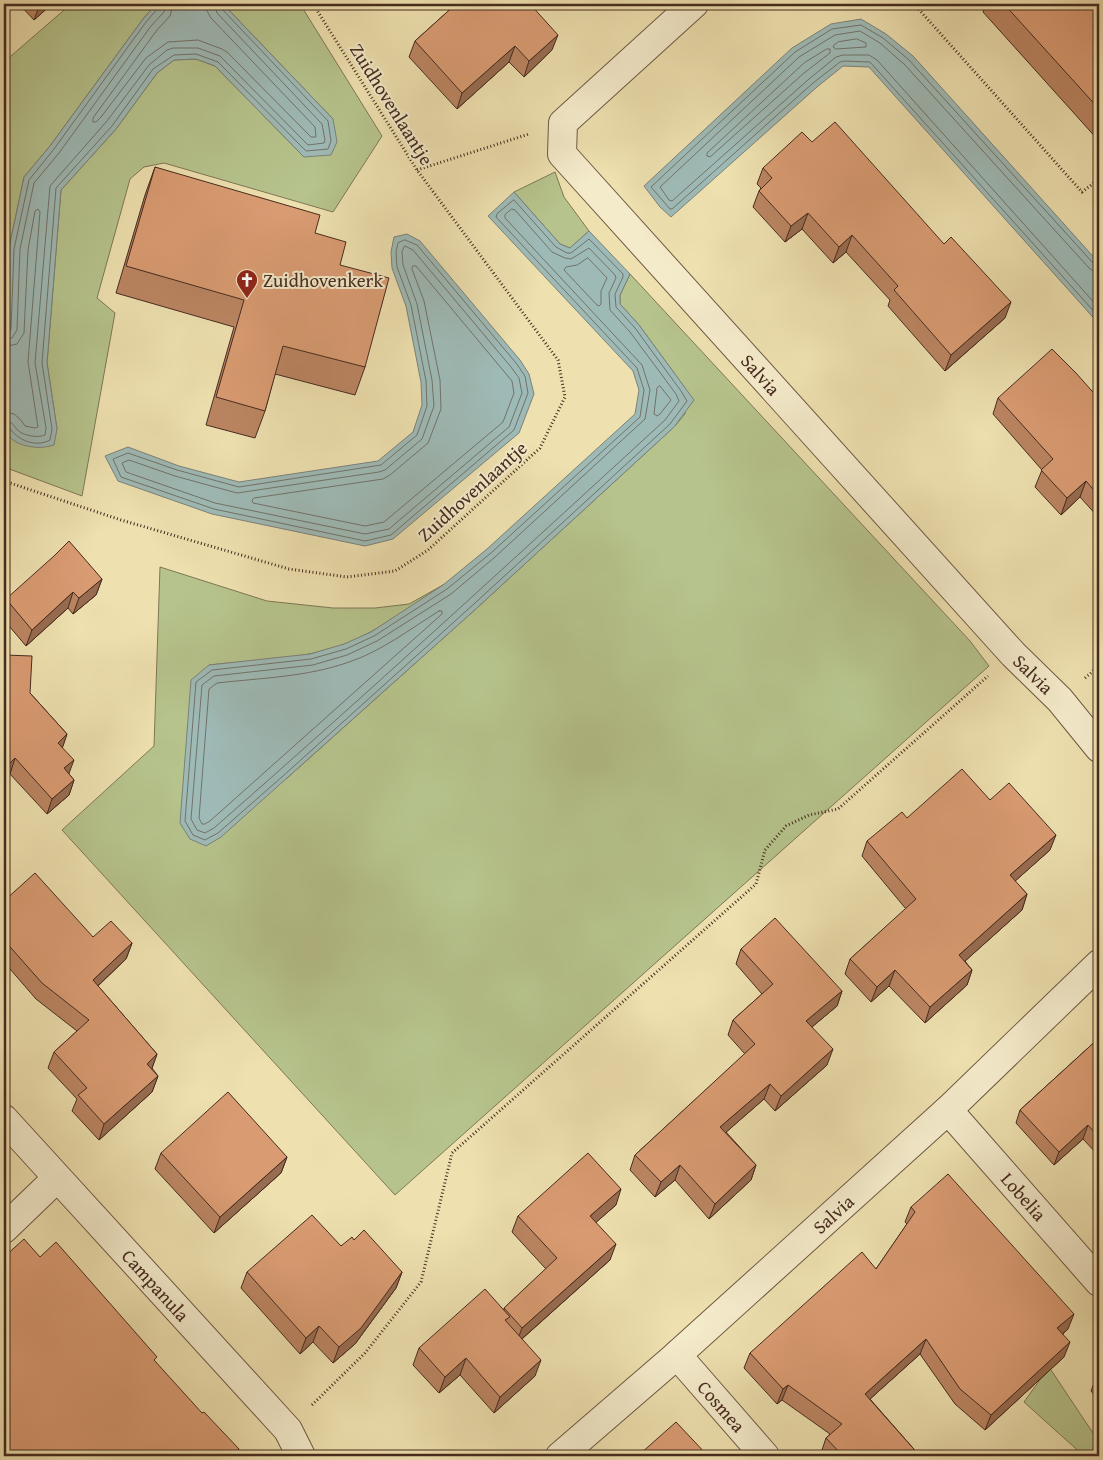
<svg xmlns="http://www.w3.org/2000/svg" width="1103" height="1460" viewBox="0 0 1103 1460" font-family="'Gentium Book Plus',serif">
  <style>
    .green { fill: #b6c38c; stroke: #7e7756 }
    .water { fill: #9ebab6; stroke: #7b817a }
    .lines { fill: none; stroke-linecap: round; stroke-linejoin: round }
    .shore { stroke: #72726a; stroke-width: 1 }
    .minor-casing { stroke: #705843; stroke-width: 30 }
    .path { stroke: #462b1f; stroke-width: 3; stroke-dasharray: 1 2.5; stroke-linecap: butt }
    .minor { stroke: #f4ebcb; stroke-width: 28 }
    .wall { fill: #bb8562; stroke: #462b1f }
    .shaded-wall { fill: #986c50; stroke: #462b1f }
    .building { fill: #d99b72; stroke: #462b1f }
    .labels { text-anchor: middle; stroke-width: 4; stroke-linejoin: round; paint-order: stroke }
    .street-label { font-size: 19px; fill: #462b1f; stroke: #f4ebcb }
    .poi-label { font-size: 19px; fill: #462b1f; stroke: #f4ebcb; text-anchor: start }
  </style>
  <rect width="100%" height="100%" fill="#eee0af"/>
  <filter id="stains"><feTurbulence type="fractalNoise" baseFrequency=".004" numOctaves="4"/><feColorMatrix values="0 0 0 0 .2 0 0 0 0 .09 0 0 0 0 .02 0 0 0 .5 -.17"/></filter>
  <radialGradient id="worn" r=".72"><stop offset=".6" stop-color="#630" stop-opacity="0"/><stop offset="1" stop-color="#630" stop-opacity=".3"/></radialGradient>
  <path class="green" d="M71,4H156L143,19L50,146L24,177L9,248L4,398V62Z
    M223,4H300L382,136L333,212L164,163L144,167L130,179L97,298L115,313L82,496L4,467V423L7,436L57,429L47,363L61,190L116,129L157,73L174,60L196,59L215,66L304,157L333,119Z
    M555,172L564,197L589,231L570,248L560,244L514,192Z
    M630,274L970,641L989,666L395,1195L62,830L154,746L160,567L267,601L333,608H375L409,604L443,585C412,606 380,630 345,644C304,660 253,660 209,665L286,779L478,607L674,427L685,414V388L639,325L620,304V295Z
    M1049,1367L1099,1442V1456H1084L1024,1402Z"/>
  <path class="water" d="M156,4H223L333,119L337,142L331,155L304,157L215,66L196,59L174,60L157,73L116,129L61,190L47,363L57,429L54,445C43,448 37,448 27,446C0,440 4,421 4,398L9,248L24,177L50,146L143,19Z
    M861,19L886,34L913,56L1099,263V324L869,67L843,66L817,87L671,217L660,207L644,186L792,48L831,24Z
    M514,192L560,244L570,248L589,231L630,274L620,295V304L639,325L694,400L674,427L478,607L221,837L206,846L190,839L180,823L191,680L209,665L310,654L344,644L371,632L443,585L487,549L635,414L639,390L633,371L488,216Z
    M407,234L420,241L520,360L529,374L534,394L519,433L393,539L365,546L212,514L118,481L105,456L128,447L179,466L239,482L378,461L413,432L422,405L421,382L406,306L392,268L391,252L394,237Z"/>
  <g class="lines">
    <path class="shore" d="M173,4L170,16L157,30L93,118V122H96L101,117L146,58L168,42L198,40L222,49L228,53L311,137H316L315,127L211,18L207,11L206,4
      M857,39L866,43V47L836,49L833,47L834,45L838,42Z
      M827,49H830V53L804,73L710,157L707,156V153L804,63Z
      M514,200L556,247L567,253H571L589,239L623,274V277L615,294L616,307L635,328L681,391L687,401L670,424L475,603L283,776L218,833L205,840L193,835L185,821L196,682L212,670L311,659L346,649L374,636L447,589L491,553L640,417L644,390L637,368L496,217L497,214Z
      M512,209L515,210L552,252L565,258L571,259L589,248L615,275L616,278L609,293L610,310L630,332L676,394L679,401L665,420C516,557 367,694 214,828L205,833L197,830L191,819L202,685L214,676L313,665L347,655L377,641L451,594L495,557L645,419L650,390L642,365L505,218V215Z
      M405,240L417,245L516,363L525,376L528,393L514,430L391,535L365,541L214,509L121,477L113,459L128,453L177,470L239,487L381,465L417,435L427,406L426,381L411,305L397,267L396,252L398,243Z
      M405,246L413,250L511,367L519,378L522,393L509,427L389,529L365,534L215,503L126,472L122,463L129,460L175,476L237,493L379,472L385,470L422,439L434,406L432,380L417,304L403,265L402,252Z
      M588,258L607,278L601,291V304L599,306L597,305L564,270L566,267L577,265Z
      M1099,265L1093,263L909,60L883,38L861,25L832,29L795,52L651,187L670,209H672L813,83L840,62L844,61L870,62L1099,317
      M413,266H416L512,381L514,393L503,422L384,522L365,526L253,503L252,500L254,498L383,479L390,475L428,443L441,409L440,380L424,301L412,269Z
      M1099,272L1093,271L1089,268L905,65L880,43L860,31L835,35L799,57L660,187L669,200L672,201L809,79L836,57L843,55H869L877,60L1099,308
      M4,334L9,333L11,329L14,249L29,180L54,149L146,22L158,8L159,4
      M4,340L12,338L17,330L20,249L34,183L59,153L151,26L164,12L166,4
      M4,347L17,344L24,333L28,250L35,211L38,209L40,212L28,362L38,427L35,428L25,426L20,419L14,414L4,412
      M660,386L671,400L660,414L657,416L654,414L657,388Z
      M4,420C14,421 13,427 20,432C26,436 39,438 45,435L46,428L35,363L50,186L107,121L149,65L167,50L173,48H198L220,56L308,145L324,143L325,140L322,124L217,13L214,4
      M4,426L9,427C17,440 35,448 50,440L52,429L42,363L56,188L112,126L153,69L174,55L196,54L218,62L306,151L328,149L331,141L328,121L222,9L220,4
      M439,611H442V614L210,821L205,824H202L199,818L209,689L217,683C261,678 307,677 349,662C382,651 410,629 439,611Z"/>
    <g class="minor-casing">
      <g id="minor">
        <path id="s1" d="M694,4L563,123L562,154L1013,654L1060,700L1099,748"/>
        <path id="s2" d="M948,1110L1099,1282"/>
        <path id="s3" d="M4,1119L288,1430L301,1456"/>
        <path d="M4,1229L57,1178"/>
        <path id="s4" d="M677,1355L765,1456"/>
        <path id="s5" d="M560,1456L677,1355L948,1110L1099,964"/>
      </g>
    </g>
    <path class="path" d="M914,4L1082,192L1099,179
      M417,170L529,134
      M4,481L121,520L289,569L347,577L395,571L428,550L540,448L565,397L558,360L417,170L313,4
      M1085,678L1099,666
      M312,1405L365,1353L421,1282L452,1153L756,884L765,850L786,826L809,815L838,809L988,676"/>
    <use href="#minor" class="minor"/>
  </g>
  <path class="wall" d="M19,4H52L34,20Z
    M456,4L552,50L524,77L509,62L457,109L409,57L415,41Z
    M986,4H1092L1099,12V141L983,12Z
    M812,142L1005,318L945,371L888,306L890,300L846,252L833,263L802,229L785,242L753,207L759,191L761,188L757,184L763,168Z
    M155,167L315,233L340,265L365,367L355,395L275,374L265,411L255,438L206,425L234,327L116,293L145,195Z
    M998,398L1099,399V518L1080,497L1061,515L1035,487L1042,470L993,414Z
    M102,579L96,595L73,614L68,608L26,646L4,620V607L6,599Z
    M30,693L67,734L62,748L69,774L74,780L69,795L47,814L10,774Z
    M990,800L1050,850L1015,881L1027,894L1022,910L965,961L972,970L967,985L925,1023L889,986L871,1002L845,974L850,959L906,909L862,856L867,841L907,818Z
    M4,901L93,937L132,943L126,959L98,986L157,1054L152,1068L158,1076L152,1092L99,1140L72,1111L77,1099L48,1068L54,1052L77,1031L36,999L4,962Z
    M741,949L842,991L837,1006L812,1027L827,1065L775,1111L764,1099L726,1132L756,1165L751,1180L709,1219L675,1180L655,1197L630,1170L635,1155L745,1054L728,1035L733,1020L762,994L736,964Z
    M1099,1038V1156L1083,1139L1054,1165L1016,1123L1020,1110Z
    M161,1153L287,1157L281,1173L214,1233L155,1169Z
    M616,1205L596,1222L610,1260L522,1339L535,1376L494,1413L460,1375L439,1393L413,1365L419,1348L504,1310V1308L546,1269L512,1232L518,1216Z
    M911,1207L1068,1329L1063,1334L1064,1357L985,1430L955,1404L920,1354L870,1399L920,1456H824L821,1453L826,1438L830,1434L782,1400L777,1404L744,1368L750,1353L876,1269L907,1224L905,1222Z
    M354,1240L402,1272L396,1288L355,1344L333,1363L313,1342L300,1354L241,1288L247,1272L341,1246Z
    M1099,1375V1400L1091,1391L1096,1378Z
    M1099,1442V1452L1097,1451Z"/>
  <path class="shaded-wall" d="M40,4H52L34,20Z
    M558,35L552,50L524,77L529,61Z
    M515,46L509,62L457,109L462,93Z
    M808,213L802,229L785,242L791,226Z
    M852,235L846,252L833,263L839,247Z
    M1011,302L1005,318L945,371L951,355Z
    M1086,481L1080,497L1061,515L1067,498Z
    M102,579L96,595L73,614L79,598Z
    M73,592L68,608L26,646L32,630Z
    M67,734L62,749L58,743Z
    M15,758L10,774L4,779V769Z
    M74,760L68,776L64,768Z
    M74,780L69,795L47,814L52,799Z
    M1056,835L1050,850L1004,891L1010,875Z
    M1027,894L1022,910L954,971L959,955Z
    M132,943L126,959L87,996L93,980Z
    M895,970L889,986L871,1002L877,987Z
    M972,970L967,985L925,1023L930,1007Z
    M842,991L837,1006L801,1036L806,1021Z
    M833,1049L827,1065L775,1111L781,1096Z
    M157,1054L151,1071L147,1064Z
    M158,1076L152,1092L99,1140L104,1124Z
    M770,1084L764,1099L715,1142L720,1127Z
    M1088,1125L1083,1139L1054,1165L1059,1152Z
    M287,1157L281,1173L214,1233L220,1217Z
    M680,1165L675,1180L655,1197L661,1182Z
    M756,1165L751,1180L709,1219L715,1204Z
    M621,1189L616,1205L585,1232L590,1216Z
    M616,1244L610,1260L516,1344L522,1328Z
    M402,1272L396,1288L355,1344L333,1363L339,1347Z
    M1074,1314L1068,1329L1052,1343L1057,1328Z
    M319,1326L313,1342L300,1354L306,1338Z
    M926,1339L920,1354L859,1409L865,1394Z
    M1070,1342L1064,1357L985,1430L991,1415Z
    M466,1358L460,1375L439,1393L445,1377Z
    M541,1360L535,1376L494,1413L500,1397Z
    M788,1385L782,1400L777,1404L783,1389Z
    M239,1449L236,1456H231Z"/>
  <path class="building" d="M456,4H530L558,35L529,61L515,46L462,93L415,41Z
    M1004,4H1092L1099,12V109Z
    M835,122L944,244L951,237L1011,302L951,355L894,290L898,286L852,235L839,247L808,213L791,226L759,191L772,178L763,168L802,132L812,142Z
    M155,167L320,215L315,233L346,242L340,265L389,278L365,367L283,346L265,411L216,397L244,300L126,266Z
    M1052,349L1076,373L1099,399V496L1086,481L1067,498L1041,470L1053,459L998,398Z
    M69,541L102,579L79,598L73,592L32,630L6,599L54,556Z
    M4,655L32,656L30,693L67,734L58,743L74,760L64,768L74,780L52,799L15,758L4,769Z
    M962,769L990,800L1009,783L1056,835L1010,875L1027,894L959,955L972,970L930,1007L895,970L877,987L850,959L916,899L867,841L902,812L907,818Z
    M35,873L93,937L111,921L132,943L93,980L157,1054L147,1064L158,1076L104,1124L78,1095L87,1088L54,1052L89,1020L42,983L4,940V901Z
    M775,918L842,991L806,1021L833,1049L781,1096L770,1084L720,1127L756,1165L715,1204L680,1165L661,1182L635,1155L755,1044L733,1020L773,984L741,949Z
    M1099,1038V1138L1088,1125L1059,1152L1020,1110Z
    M228,1092L287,1157L220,1217L161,1153Z
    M588,1153L621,1189L590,1216L616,1244L522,1328L504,1308L557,1258L518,1216Z
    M948,1174L1074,1314L1057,1328L1070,1342L991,1415L960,1389L926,1339L865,1394L920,1456H843L826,1438L842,1424L788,1385L783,1389L750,1353L862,1252L876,1269L915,1212L911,1207Z
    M312,1215L341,1246L352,1237L354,1240L364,1230L402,1272L361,1328L339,1347L319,1326L306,1338L247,1272Z
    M24,1239L40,1257L56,1242L157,1357L154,1360L202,1413L204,1412L239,1449L231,1456H4V1257Z
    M485,1289L510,1317L505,1320L541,1360L500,1397L466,1358L445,1377L419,1348Z
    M1099,1375V1381L1096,1378Z
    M676,1422L708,1456H643L640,1454Z"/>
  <defs>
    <g id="church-pin" transform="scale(1.125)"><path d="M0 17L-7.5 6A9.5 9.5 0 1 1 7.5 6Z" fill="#8f2418" stroke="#f4ebcb"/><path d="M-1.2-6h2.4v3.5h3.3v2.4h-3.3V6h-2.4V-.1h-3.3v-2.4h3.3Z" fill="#fff"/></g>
  </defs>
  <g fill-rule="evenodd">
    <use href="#church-pin" x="247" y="280"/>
  </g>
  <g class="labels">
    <g class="street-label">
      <text transform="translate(392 104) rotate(58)" y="7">Zuidhovenlaantje</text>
      <text dy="7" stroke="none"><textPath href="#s1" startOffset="505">Salvia</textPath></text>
      <text transform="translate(472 491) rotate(-42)" y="7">Zuidhovenlaantje</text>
      <text dy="7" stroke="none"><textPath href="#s1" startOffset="910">Salvia</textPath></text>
      <text dy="7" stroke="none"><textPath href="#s2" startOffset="115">Lobelia</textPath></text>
      <text dy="7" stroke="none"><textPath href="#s5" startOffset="365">Salvia</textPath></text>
      <text dy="7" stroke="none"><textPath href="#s3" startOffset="225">Campanula</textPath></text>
      <text dy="7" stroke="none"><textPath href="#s4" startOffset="68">Cosmea</textPath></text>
    </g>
    <g class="poi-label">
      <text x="263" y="287">Zuidhovenkerk</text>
    </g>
  </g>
  <rect width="1103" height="1460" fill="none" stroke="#eee0af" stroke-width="20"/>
  <rect x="5" y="5" width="1093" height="1450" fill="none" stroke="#462b1f" stroke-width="2.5"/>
  <rect x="10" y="10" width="1083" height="1440" fill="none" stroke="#462b1f"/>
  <rect width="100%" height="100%" filter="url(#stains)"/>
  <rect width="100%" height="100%" fill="url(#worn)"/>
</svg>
